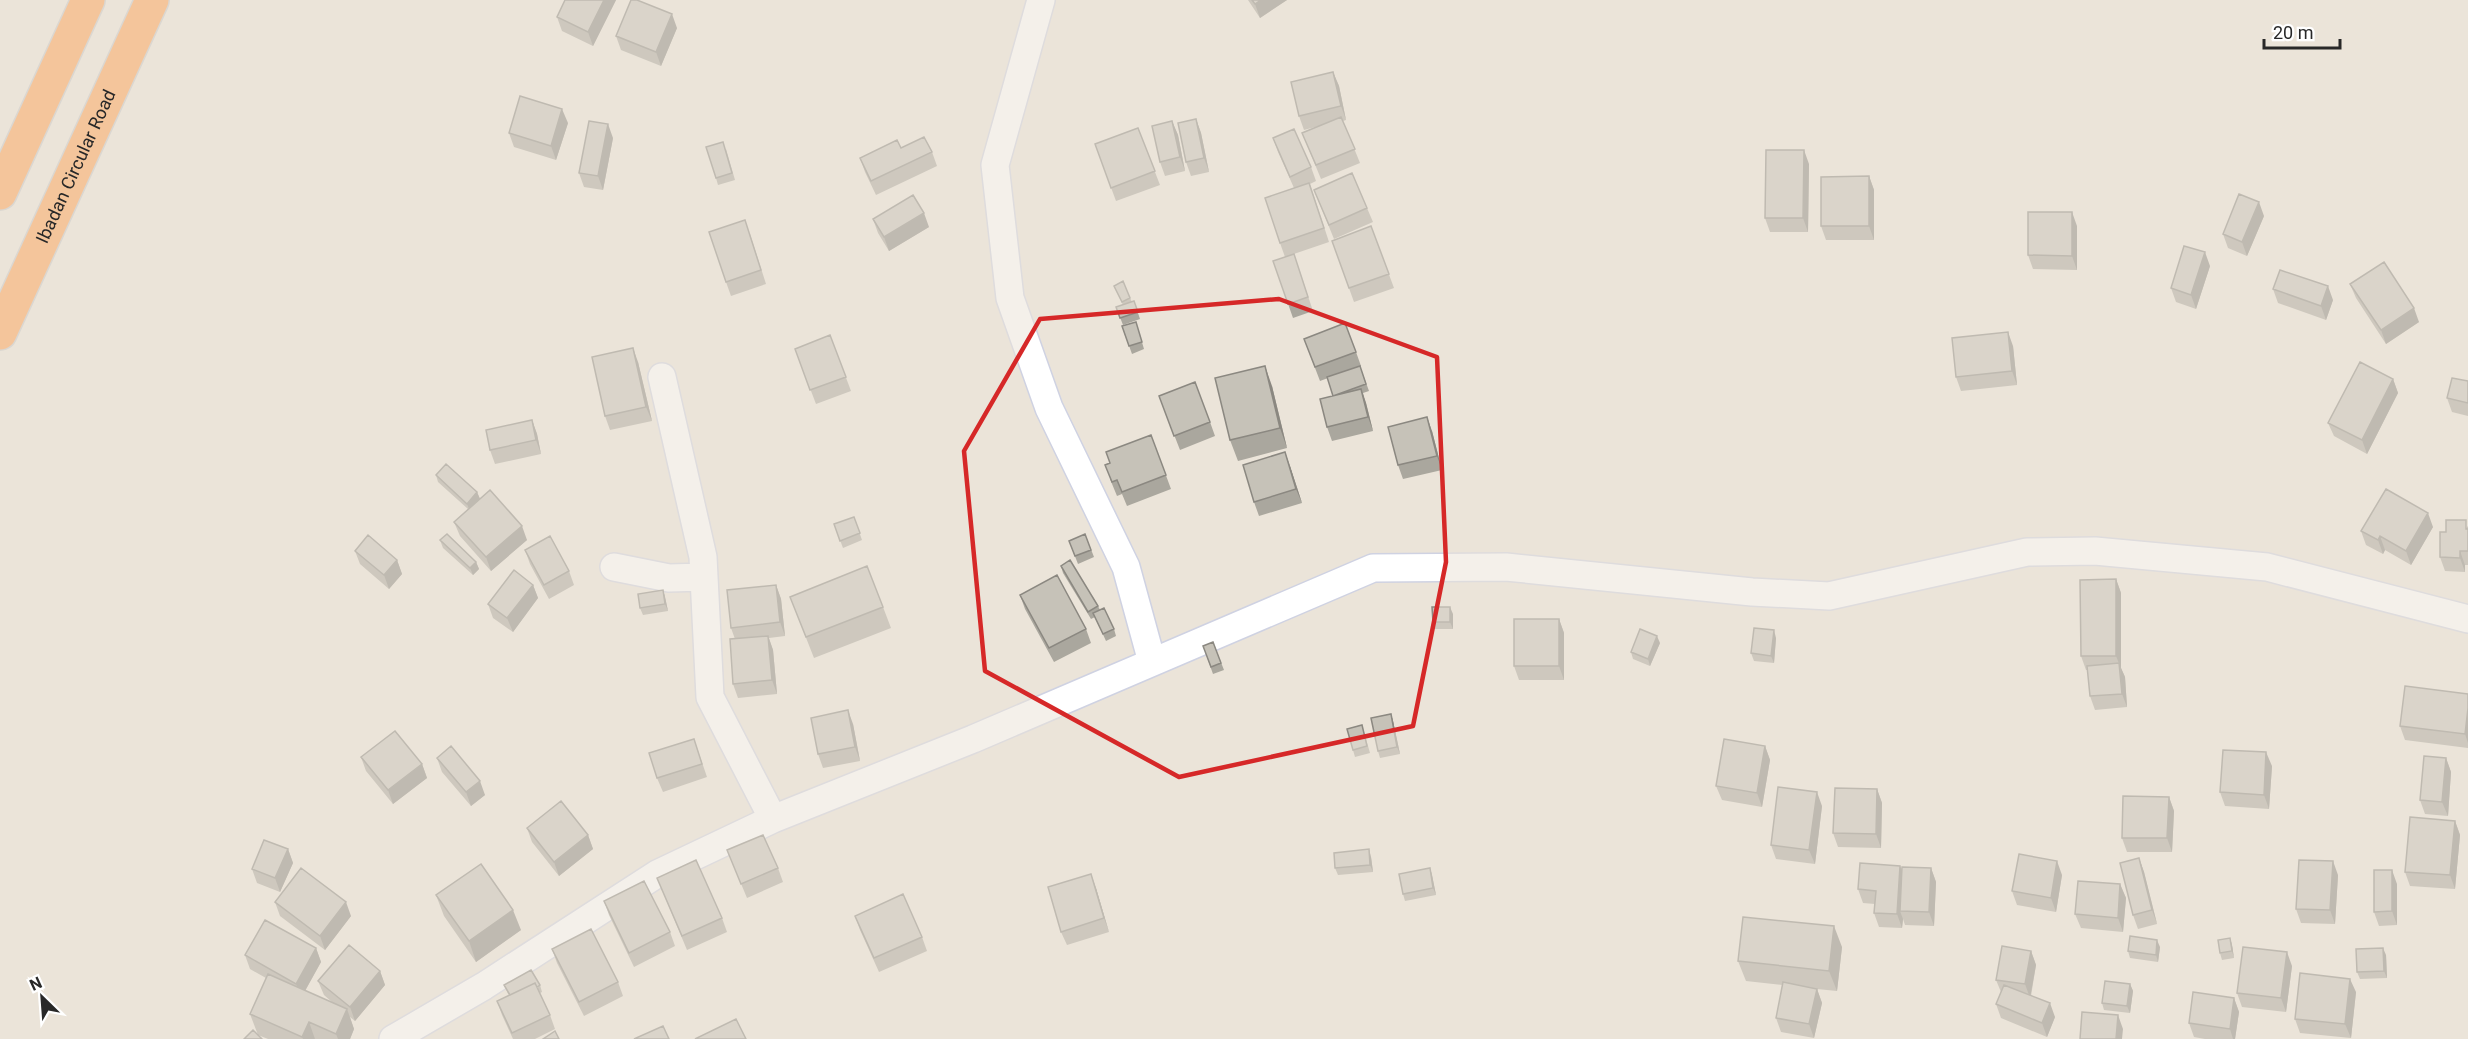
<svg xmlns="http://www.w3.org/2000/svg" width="2468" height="1039" viewBox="0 0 2468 1039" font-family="Roboto,sans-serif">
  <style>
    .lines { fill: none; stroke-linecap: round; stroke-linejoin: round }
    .street-casing { stroke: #cfd2e2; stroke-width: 30 }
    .highway-casing { stroke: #c7c7c7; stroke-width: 36 }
    .street { stroke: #fff; stroke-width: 27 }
    .highway { stroke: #ffa151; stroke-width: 33 }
    .wall { fill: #aaa79e }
    .shaded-wall { fill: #8b8881 }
    .building { fill: #c6c2b8; stroke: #8b8881; stroke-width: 1.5 }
    .marked { fill: none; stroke: #d62828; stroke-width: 4.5; stroke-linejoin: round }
    .labels { text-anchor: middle; stroke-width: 4.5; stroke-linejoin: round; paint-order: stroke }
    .street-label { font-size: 18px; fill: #282828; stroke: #fff }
  </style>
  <rect width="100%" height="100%" fill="#ebe4d9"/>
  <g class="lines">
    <g class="street-casing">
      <path id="street" d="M1041,0L995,165L1010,298L1049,408L1126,567L1152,662
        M662,377L703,557L710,697L773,819
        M614,567L669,578L704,577
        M393,1039L484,986L657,874L773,819L973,739L1373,568L1506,567L1752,592L1829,596L2027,552L2095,551L2267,567L2468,619"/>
    </g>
    <g class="highway-casing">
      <g id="highway">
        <path d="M0,193L88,0"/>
        <path id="s1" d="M0,333L152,0"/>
      </g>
    </g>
    <use href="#street" class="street"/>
    <use href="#highway" class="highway"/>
  </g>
  <path class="wall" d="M565,0H616L593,46L562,31L557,17Z
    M1248,0H1287L1260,18Z
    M677,28L661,66L621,50L616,36Z
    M1333,72L1339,86L1346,120L1343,121L1360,163L1321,179L1302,133L1319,126L1304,130L1299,116Z
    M1196,119L1201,133L1209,172L1191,176L1186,162Z
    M1172,121L1178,135L1185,171L1165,176L1160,162Z
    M568,123L556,160L514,147L509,133Z
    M1138,128L1160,185L1116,201L1095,144Z
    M613,138L603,190L584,187L579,173Z
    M1273,138L1311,167L1316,181L1310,184L1329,242L1285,257L1280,243L1294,188L1278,152Z
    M901,148L932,152L937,166L876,195L865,172L860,158Z
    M726,149L735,180L718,185L716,178Z
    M1809,164L1808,232H1770L1765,218Z
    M1869,176L1874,190V240H1826L1821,226Z
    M1314,190L1367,208L1373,222L1334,239Z
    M2264,216L2247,256L2228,248L2223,234Z
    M873,219L929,227L889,251L878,233Z
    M1371,226L1394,288L1354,302L1332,241Z
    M2077,226V270L2033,269L2028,255Z
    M750,234L766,284L731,296L726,282Z
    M1294,254L1313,311L1293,318L1273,261Z
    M2210,266L2196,309L2176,302L2171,288Z
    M2350,284L2419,322L2386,344L2356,298Z
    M1114,286L1130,298L1132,302L1134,301L1140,319L1123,325L1116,307L1123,305Z
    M2273,289L2333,300L2326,320L2278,303Z
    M1136,322L1144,349L1132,354L1122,326Z
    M830,335L851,391L816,404L795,349Z
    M1304,339L1356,352L1361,366H1360L1369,391L1363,393L1366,403L1373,431L1332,441L1327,427L1333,396L1328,378L1320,381Z
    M2013,346L2017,385L1961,391L1956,377Z
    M638,362L652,421L610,430L605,416Z
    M2393,379L2398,393L2367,454L2334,436L2328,423Z
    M2468,381V416L2452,412L2447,398Z
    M1272,386L1287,448L1238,461L1230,440Z
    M1159,396L1210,422L1215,436L1180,450Z
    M532,420L537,434L541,454L495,464L490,450Z
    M1432,431L1442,470L1403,479L1398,465Z
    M1151,435L1171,489L1127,506L1122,494L1117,496L1110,479V463Z
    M1290,466L1302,503L1259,516L1254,502Z
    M436,475L477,492L480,499L527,540L491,571L460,536L454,522L468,509L438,482Z
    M854,517L862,540L843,548L834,524Z
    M2468,526V565H2465V572L2445,571L2440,557Z
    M2433,527L2411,565L2385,550L2383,554L2366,545L2361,531Z
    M1085,534L1094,557L1078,564L1069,541Z
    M440,540L476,562L479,569L473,575L443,548Z
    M525,550L569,571L574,585L549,599L530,564Z
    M355,551L397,560L402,574L389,589L360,564Z
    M1061,566L1098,606L1100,610L1114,629L1116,636L1106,641L1095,617L1091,619L1063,573Z
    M2116,579L2121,593V668L2125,677L2127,707L2095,710L2090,696L2088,670H2086L2081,656Z
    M533,585L538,598L513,632L493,618L488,604Z
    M776,585L781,599L785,636L769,638L773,650L777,694L738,698L733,684L735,639L731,628Z
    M663,590L665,597L668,611L643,615L640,608Z
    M1020,595L1086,629L1091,643L1054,662L1025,609Z
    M790,597L883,607L891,628L814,658Z
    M1453,614V629H1435L1433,622Z
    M1559,619L1564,633V680H1519L1514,666Z
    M1776,638L1774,663L1754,661L1751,653Z
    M1213,642L1224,670L1213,674L1203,646Z
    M1660,643L1650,666L1633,659L1631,652Z
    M2468,694V748L2405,740L2400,726Z
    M1391,714L1393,721L1400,754L1380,758L1378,751Z
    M853,724L860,761L823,768L818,754Z
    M1364,732L1370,753L1355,757L1353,750Z
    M694,739L707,777L663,792L657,778Z
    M1765,746L1770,760L1762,807L1722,800L1716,786Z
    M361,757L422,764L427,778L393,804L366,771Z
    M437,758L485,795L471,806L442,772Z
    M2446,758L2451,772L2448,816L2425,814L2420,800Z
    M2272,766L2269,809L2225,806L2220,792Z
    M1877,789L1882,803L1881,848L1838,847L1833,833Z
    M2169,797L2174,811L2172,852H2127L2122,838Z
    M1822,806L1815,864L1776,859L1771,845Z
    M2455,821L2460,835L2455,889L2410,886L2405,872Z
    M527,828L588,835L593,849L559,876L532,842Z
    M288,849L293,863L280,892L257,883L252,869Z
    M727,850L778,868L783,882L747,898Z
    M1371,857L1373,872L1338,875L1335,868Z
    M2139,858L2144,872L2157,924L2138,929L2133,915Z
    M1900,866L1902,869L1931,868L1936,882L1934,926L1905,925L1903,919L1902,928L1879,927L1874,913L1875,904L1863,903L1858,889Z
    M1430,868L1432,875L1436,895L1405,901L1403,894Z
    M2062,875L2056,912L2017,905L2012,891Z
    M2338,875L2335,924L2301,923L2296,909Z
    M657,878L722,918L727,932L687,950Z
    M2120,884L2126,898L2123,932L2081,928L2075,914Z
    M2397,884V925L2379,926L2374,912Z
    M1096,888L1109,932L1067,945L1061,932Z
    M436,895L521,930L476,962L444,916Z
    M604,901L670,932L675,946L634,967L609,915Z
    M275,902L351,916L325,950L280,916Z
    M855,916L922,937L927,951L879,972L860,930Z
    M2230,938L2232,945L2234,958L2222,960L2220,953Z
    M1842,947L1837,991L1817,989L1822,1003L1814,1038L1781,1032L1776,1018L1783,985L1746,981L1738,961Z
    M2160,947L2158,962L2130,958L2128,951Z
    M316,948L321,962L305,991L333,1003L324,995L318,981L380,971L385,985L355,1021L350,1017L354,1029L350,1039H268L258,1035L250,1014L266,978L250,969L245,955Z
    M552,949L618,982L623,996L584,1016L557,963Z
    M2031,951L2036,965L2031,996L2055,1017L2047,1037L2001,1018L1996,1004L2001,992L1996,980Z
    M2386,955L2387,978L2360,979L2357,972Z
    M2292,966L2286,1012L2242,1007L2237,993Z
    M2130,984L2133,991L2130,1013L2104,1010L2102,1003Z
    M504,985H540L542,992L540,993L550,1015L555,1029L535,1039H513L502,1015L497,1001L509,996Z
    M2356,992L2351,1038L2300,1033L2295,1019Z
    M2234,998L2239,1012L2235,1039H2205L2194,1037L2189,1023Z"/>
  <path class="shaded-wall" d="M604,0H616L593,46L588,32Z
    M1261,0H1287L1260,18L1255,4Z
    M672,14L677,28L661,66L656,52Z
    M1333,72L1339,86L1346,120L1341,106Z
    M562,109L568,123L556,160L551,146Z
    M1196,119L1201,133L1209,172L1204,158Z
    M1172,121L1178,135L1185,171L1180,157Z
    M608,124L613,138L603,190L598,176Z
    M1804,150L1809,164L1808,232L1803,218Z
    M1869,176L1874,190V240L1869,226Z
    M2259,202L2264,216L2247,256L2242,242Z
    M2072,212L2077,226V270L2072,256Z
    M924,213L929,227L889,251L884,237Z
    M2205,252L2210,266L2196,309L2191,295Z
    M2328,286L2333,300L2326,320L2321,306Z
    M2414,308L2419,322L2386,344L2381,330Z
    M2008,332L2013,346L2017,385L2012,371Z
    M633,348L638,362L652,421L646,407Z
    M1265,366L1272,386L1287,448L1280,428Z
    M2393,379L2398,393L2367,454L2362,440Z
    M1361,389L1366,403L1373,431L1368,417Z
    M1427,417L1432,431L1442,470L1437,456Z
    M532,420L537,434L541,454L536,440Z
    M1285,452L1290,466L1302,503L1296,489Z
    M477,492L480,499L470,511L467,504Z
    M2428,513L2433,527L2411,565L2406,551Z
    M522,526L527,540L491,571L486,557Z
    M2380,536L2385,550L2383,554L2378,540Z
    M2460,551L2465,565V572L2460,558Z
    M397,560L402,574L389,589L384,575Z
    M476,562L479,569L473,575L470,568Z
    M2116,579L2121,593V668L2125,677L2127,707L2122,694L2120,666L2116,656Z
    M533,585L538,598L513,632L507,618Z
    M776,585L781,599L785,636L780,622Z
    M663,590L665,597L668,611L665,604Z
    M1450,607L1453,614V629L1450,622Z
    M1559,619L1564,633V680L1559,666Z
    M1774,630L1776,638L1774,663L1771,656Z
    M768,636L773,650L777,694L772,680Z
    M1657,636L1660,643L1650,666L1648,659Z
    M2468,708V743L2465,734Z
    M848,710L853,724L860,761L855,747Z
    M1391,714L1393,721L1400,754L1397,747Z
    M1765,746L1770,760L1762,807L1757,793Z
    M2266,752L2272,766L2269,809L2264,795Z
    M2446,758L2451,772L2448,816L2442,802Z
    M422,764L427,778L393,804L388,790Z
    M480,781L485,795L471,806L466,792Z
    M1877,789L1882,803L1881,848L1876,834Z
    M1817,792L1822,806L1815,864L1809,850Z
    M2169,797L2174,811L2172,852L2167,838Z
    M2455,821L2460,835L2455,889L2450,875Z
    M588,835L593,849L559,876L554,862Z
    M288,849L293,863L280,892L275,878Z
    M1369,849L1371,857L1373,872L1370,865Z
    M2139,858L2144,872L2157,924L2152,910Z
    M2057,861L2062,875L2056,912L2051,898Z
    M2333,861L2338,875L2335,924L2330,910Z
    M1900,866L1906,880L1900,911L1903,919L1902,928L1897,914Z
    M1430,868L1432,875L1436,895L1433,888Z
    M1931,868L1936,882L1934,926L1929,912Z
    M2392,870L2397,884V925L2392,911Z
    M1091,874L1096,888L1109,932L1104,918Z
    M2120,884L2126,898L2123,932L2118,918Z
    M346,902L351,916L325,950L320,936Z
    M513,910L521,930L476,962L469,941Z
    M1834,926L1842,947L1837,991L1829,971Z
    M2230,938L2232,945L2234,958L2232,951Z
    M2157,940L2160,947L2158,962L2156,955Z
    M316,948L321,962L301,998L296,984Z
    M2383,948L2386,955L2387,978L2384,971Z
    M2031,951L2036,965L2030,998L2025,984Z
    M2287,952L2292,966L2286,1012L2281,998Z
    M380,971L385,985L355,1021L350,1007Z
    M2350,979L2356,992L2351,1038L2345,1024Z
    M2130,984L2133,991L2130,1013L2127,1006Z
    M1817,989L1822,1003L1814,1038L1809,1024Z
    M2234,998L2239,1012L2235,1039H2233L2230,1029Z
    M2050,1003L2055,1017L2047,1037L2042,1023Z
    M347,1009L354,1029L350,1039H338L336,1034Z
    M2118,1015L2123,1029L2122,1039H2116Z
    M309,1022L315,1039H303L302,1037Z"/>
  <path class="building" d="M565,0H604L588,32L557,17Z
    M631,0H637L672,14L656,52L616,36Z
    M1252,0H1261L1255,4Z
    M1333,72L1341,106L1299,116L1291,82Z
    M520,96L562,109L551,146L509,133Z
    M1341,117L1355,149L1316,165L1302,133Z
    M1196,119L1204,158L1186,162L1178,123Z
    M589,121L608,124L598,176L579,173Z
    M1172,121L1180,157L1160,162L1152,126Z
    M1138,128L1155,171L1111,188L1095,144Z
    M1294,129L1311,167L1290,177L1273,138Z
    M924,137L932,152L871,181L860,158L897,140L901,148Z
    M723,142L732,173L716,178L706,147Z
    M1766,150H1804L1803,218H1765Z
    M1352,173L1367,208L1329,225L1314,190Z
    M1869,176V226H1821V177Z
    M1309,183L1324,228L1280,243L1265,198Z
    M2239,194L2259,202L2242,242L2223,234Z
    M913,195L924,213L884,237L873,219Z
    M2028,212H2072V256L2028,255Z
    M745,220L761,270L726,282L709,232Z
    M1371,226L1389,274L1349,288L1332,241Z
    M2184,246L2205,252L2191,295L2171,288Z
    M1294,254L1308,297L1288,304L1273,261Z
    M2384,262L2414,308L2381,330L2350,284Z
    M2280,270L2328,286L2321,306L2273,289Z
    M1123,281L1130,298L1122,302L1114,286Z
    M1134,301L1138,312L1120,318L1116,307Z
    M1136,322L1142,342L1129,346L1122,326Z
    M1345,323L1356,352L1315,367L1304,339Z
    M2008,332L2012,371L1956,377L1952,338Z
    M830,335L846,377L810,390L795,349Z
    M633,348L646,407L605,416L592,357Z
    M2360,362L2393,379L2362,440L2328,423Z
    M1265,366L1280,428L1230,440L1215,378Z
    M1360,366L1366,384L1333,396L1327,377Z
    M2452,378L2468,381V403L2447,398Z
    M1195,382L1210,422L1174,436L1159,396Z
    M1361,389L1368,417L1327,427L1320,399Z
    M1427,417L1437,456L1398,465L1388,427Z
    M532,420L536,440L490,450L486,430Z
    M1151,435L1166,475L1122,492L1117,480L1112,482L1105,465L1110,463L1106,452Z
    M1285,452L1296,489L1254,502L1243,465Z
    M446,464L477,492L467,504L436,475Z
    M2386,489L2428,513L2406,551L2380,536L2378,540L2361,531Z
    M490,490L522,526L486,557L454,522Z
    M854,517L860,533L840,541L834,524Z
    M2446,520H2466V529H2468V551H2460V558L2440,557V532H2446Z
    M447,534L476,562L470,568L440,540Z
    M1085,534L1091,550L1075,556L1069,541Z
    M368,535L397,560L384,575L355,551Z
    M550,536L569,571L544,585L525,550Z
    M1070,560L1098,606L1088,612L1061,566Z
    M867,566L883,607L806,637L790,597Z
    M514,570L533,585L507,618L488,604Z
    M1057,575L1086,629L1049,648L1020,595Z
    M2116,579V656H2081L2080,580Z
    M776,585L780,622L731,628L727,590Z
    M663,590L665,604L640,608L638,594Z
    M1432,607H1450V622H1433Z
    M1104,608L1114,629L1103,634L1093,613Z
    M1514,619H1559V666H1514Z
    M1754,628L1774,630L1771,656L1751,653Z
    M1640,629L1657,636L1648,659L1631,652Z
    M768,636L772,680L733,684L730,639Z
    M1213,642L1221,663L1211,667L1203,646Z
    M2119,663L2122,694L2090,696L2087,666Z
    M2405,686L2468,694V708L2465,734L2400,726Z
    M848,710L855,747L818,754L811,718Z
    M1391,714L1397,747L1378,751L1371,718Z
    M1362,725L1367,746L1353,750L1347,729Z
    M395,731L422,764L388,790L361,757Z
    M694,739L702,764L657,778L649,753Z
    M1724,739L1765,746L1757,793L1716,786Z
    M451,746L480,781L466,792L437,758Z
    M2223,750L2266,752L2264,795L2220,792Z
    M2424,756L2446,758L2442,802L2420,800Z
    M1778,787L1817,792L1809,850L1771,845Z
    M1835,788L1877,789L1876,834L1833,833Z
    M2123,796L2169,797L2167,838H2122Z
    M561,801L588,835L554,862L527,828Z
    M2410,817L2455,821L2450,875L2405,872Z
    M763,835L778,868L741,884L727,850Z
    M264,840L288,849L275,878L252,869Z
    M1369,849L1370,865L1335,868L1334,853Z
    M2019,854L2057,861L2051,898L2012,891Z
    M2139,858L2152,910L2133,915L2120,863Z
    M696,860L722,918L682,936L657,878Z
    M2299,860L2333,861L2330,910L2296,909Z
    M1860,863L1900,866L1897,914L1874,913L1876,891L1858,889Z
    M481,864L513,910L469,941L436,895Z
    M1902,867L1931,868L1929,912L1900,911Z
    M301,868L346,902L320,936L275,902Z
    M1430,868L1433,888L1403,894L1399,874Z
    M2374,870H2392V911L2374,912Z
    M1091,874L1104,918L1061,932L1048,887Z
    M644,881L670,932L629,953L604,901Z
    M2078,881L2120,884L2118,918L2075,914Z
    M903,894L922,937L874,958L855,916Z
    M1743,917L1834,926L1829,971L1738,961Z
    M265,920L316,948L296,984L245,955Z
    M591,929L618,982L579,1002L552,949Z
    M2130,936L2157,940L2156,955L2128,951Z
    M2230,938L2232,951L2220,953L2218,940Z
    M349,945L380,971L350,1007L318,981Z
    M2002,946L2031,951L2025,984L1996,980Z
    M2243,947L2287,952L2281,998L2237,993Z
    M2383,948L2384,971L2357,972L2356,949Z
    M531,970L540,985L537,987L535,983L510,995L504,985Z
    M2300,973L2350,979L2345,1024L2295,1019Z
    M268,974L347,1009L336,1034L309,1022L302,1037L250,1014Z
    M2105,981L2130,984L2127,1006L2102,1003Z
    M1783,982L1817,989L1809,1024L1776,1018Z
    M535,983L550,1015L512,1033L497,1001Z
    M2004,985L2050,1003L2042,1023L1996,1004Z
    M2193,992L2234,998L2230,1029L2189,1023Z
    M2082,1012L2118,1015L2116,1039H2080Z
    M736,1019L746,1039H695Z
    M663,1026L669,1039H634Z
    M253,1030L262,1039H244Z
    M555,1031L559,1039H543Z"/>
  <path d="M0 0H2468V1039H0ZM1279,299L1437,357L1446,562L1413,726L1179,777L985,671L964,451L1040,319Z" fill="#ebe4d9" fill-opacity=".55" fill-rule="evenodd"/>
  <path class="marked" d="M1279,299L1437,357L1446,562L1413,726L1179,777L985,671L964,451L1040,319Z"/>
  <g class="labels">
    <g class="street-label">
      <text dy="6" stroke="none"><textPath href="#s1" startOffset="183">Ibadan Circular Road</textPath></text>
    </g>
  </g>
  <g transform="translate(42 997) rotate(335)" stroke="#ffffff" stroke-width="4.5" paint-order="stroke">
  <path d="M0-4.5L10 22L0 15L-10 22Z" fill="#282828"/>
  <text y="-9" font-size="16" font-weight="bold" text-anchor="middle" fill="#282828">N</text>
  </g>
  <path d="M2264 39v9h76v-9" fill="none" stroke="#282828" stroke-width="3"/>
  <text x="2273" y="39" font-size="18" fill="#282828" stroke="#ffffff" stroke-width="4.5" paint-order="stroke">20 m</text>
</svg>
